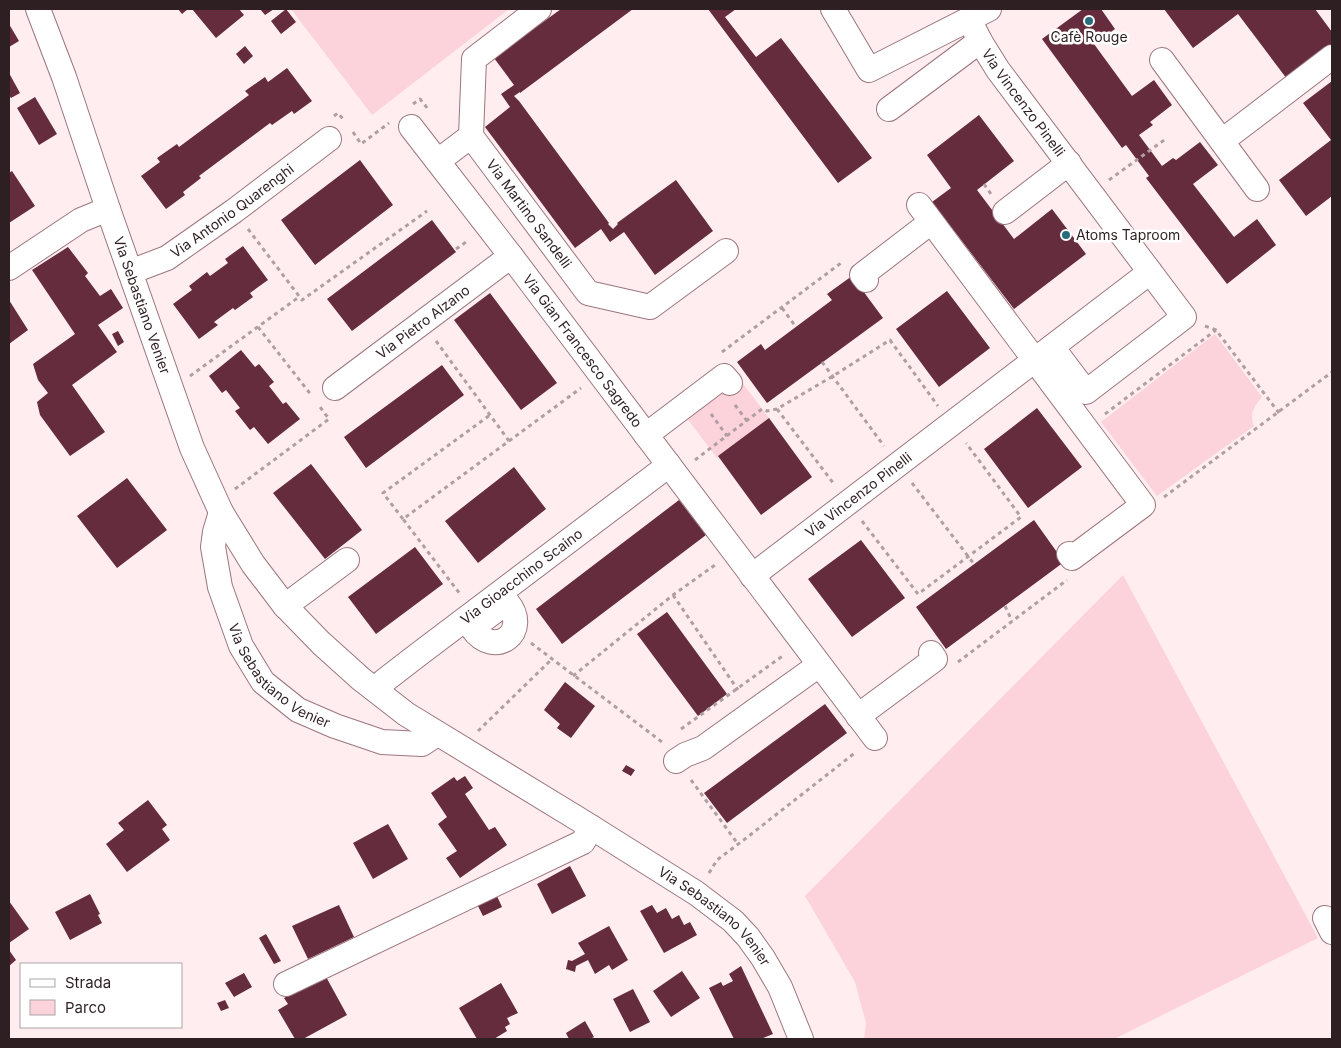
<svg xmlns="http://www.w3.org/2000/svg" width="1341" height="1048" viewBox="0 0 1341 1048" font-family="Inter,sans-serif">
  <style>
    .green { fill: #fcd3db }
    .building { fill: #642c3c }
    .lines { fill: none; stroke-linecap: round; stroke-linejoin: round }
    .minor-casing { stroke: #9c767e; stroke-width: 26 }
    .path { stroke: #b09fa2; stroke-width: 3; stroke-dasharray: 4 4; stroke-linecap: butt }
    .minor { stroke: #fff; stroke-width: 24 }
    .poi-dot { fill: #276d7c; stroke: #fff; stroke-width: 2 }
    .labels { text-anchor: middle; stroke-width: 5; stroke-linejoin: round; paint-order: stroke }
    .poi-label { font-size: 14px; fill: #2e1f22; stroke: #fff }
    .street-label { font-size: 14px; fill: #2e1f22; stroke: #fff }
  </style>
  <rect width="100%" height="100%" fill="#ffedf0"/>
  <path class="green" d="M291,9H509L372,115Z
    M1215,334L1262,397C1254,406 1249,414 1254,426L1157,496L1101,422Z
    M734,380L741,381L769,418L717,458L686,417Z
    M1123,575L1318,938L1114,1039H864L866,1023L855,982L805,896Z"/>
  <path class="building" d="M178,9H188L182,14Z
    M192,9H239L244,15L216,38Z
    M260,9H274L265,15Z
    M286,9L296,22L281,34L271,21Z
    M561,9H633L520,93V92L514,96L519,101L609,223L608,224L613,229L618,224L617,223L676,180L713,231L655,275L624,232L610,242L601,229L575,248L485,127L510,107L501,94L514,85L494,58Z
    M708,9H736L725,17L756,57L781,38L872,158L838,183Z
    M1083,9H1101L1115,29L1094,44L1132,96L1154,80L1172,105L1150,122L1153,125L1139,135L1162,166L1173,158L1176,160L1200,142L1218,165L1193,184L1234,237L1257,219L1276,245L1227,284L1146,178L1149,176L1126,145L1122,148L1042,39Z
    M1164,9H1315L1332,32V46L1287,79L1238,14L1193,48Z
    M9,24L19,41L9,47Z
    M245,46L253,56L244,64L236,54Z
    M287,68L312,101L294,114L292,111L272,125L270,123L199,176L201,178L183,192L185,195L166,209L141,176L160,162L157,158L177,144L179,147L249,95L245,91L265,77L268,82Z
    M9,73L20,93L11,98L9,95Z
    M1332,81V196L1306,216L1279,180L1331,140L1303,103Z
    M35,97L57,134L39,145L17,108Z
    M979,115L1014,161L977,190L1014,239L1052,209L1086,254L1014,309L932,202L951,188L927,155Z
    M360,160L393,205L315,265L281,220Z
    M12,171L35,206L9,223V173Z
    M432,220L456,252L352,331L327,299Z
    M243,246L268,280L250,293L253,297L235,310L233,308L214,322L218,325L199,339L173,304L192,290L189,286L207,272L210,276L228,263L225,259Z
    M68,247L88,273L85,276L100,296L111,289L123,308L98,325L117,352L72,385L105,432L70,456L40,415L37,402L48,393L38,380L33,364L75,334L32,270Z
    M852,276L883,318L767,403L737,362L761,344L765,350L832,300L827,294Z
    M947,291L990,348L939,387L896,329Z
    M490,293L557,383L521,410L454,320Z
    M9,300L28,330L9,344Z
    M118,331L124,342L118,346L112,334Z
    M241,350L255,367L259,364L274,382L269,386L283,404L286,402L300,419L268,444L254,427L250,430L235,411L240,408L226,390L222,393L209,376Z
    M442,365L464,395L366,468L344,437Z
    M1037,408L1082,467L1028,508L984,449Z
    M769,418L812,477L761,515L718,456Z
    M311,464L362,530L325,559L273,493Z
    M514,467L546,509L478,563L445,521Z
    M127,478L167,530L117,568L77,516Z
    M679,500L706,535L562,644L536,609Z
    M1034,520L1064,562L946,649L916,607Z
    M861,540L905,598L852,637L808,579Z
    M415,547L443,584L376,634L348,597Z
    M667,612L727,694L698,716L637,634Z
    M565,682L595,706L571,738L557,728L560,724L544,710Z
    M825,704L847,733L727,823L704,793Z
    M626,765L635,770L631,776L622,771Z
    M465,776L473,788L465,794L489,830L495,827L507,845L460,878L446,858L457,851L438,824L447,817L431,793L454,777L457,781Z
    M148,800L167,825L162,829L170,840L127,872L106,844L124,830L118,823Z
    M388,824L408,859L373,879L353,843Z
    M570,866L586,896L552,914L537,884Z
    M90,894L100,914L98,915L102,923L70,940L55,912Z
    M496,894L502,907L483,916L477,904Z
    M9,901L29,929L9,943Z
    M339,905L354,937L308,959L292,926Z
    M652,905L657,913L666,908L672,919L679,915L684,925L690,922L697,935L664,953L640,911Z
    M609,926L628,960L612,970L609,965L595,974L588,960L576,966L575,972L566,969L568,960L572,961L585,954L578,943Z
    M266,934L281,961L274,964L259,938Z
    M9,950L16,960L9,966Z
    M741,966L773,1034L761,1039H734L709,988L721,982L723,986L733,981L729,974Z
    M682,971L700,998L671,1017L653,991Z
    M244,973L252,987L234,997L225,983Z
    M325,975L347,1015L303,1039H295L278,1010L288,1004L284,998Z
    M501,983L518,1013L507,1018L510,1024L505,1027L507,1031L494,1039H477L459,1008Z
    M633,989L650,1022L630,1032L613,999Z
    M225,1000L229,1008L221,1011L217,1003Z
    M585,1021L594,1037L590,1039H569L566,1033Z"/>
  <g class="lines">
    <g class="minor-casing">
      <g id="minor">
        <path id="s1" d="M38,9L64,77L108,209L192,448L221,512L253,564L285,606L321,643L361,679L406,714L583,822L696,893L733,921L748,937L763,958L780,987L801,1039"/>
        <path id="s2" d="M539,9L474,59L471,136L588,293L650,307L726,251"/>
        <path d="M833,9L869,70L989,9"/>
        <path id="s3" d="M969,19L980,41L998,70L1184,317L1086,392L1052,347"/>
        <path d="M1162,60L1257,189"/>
        <path d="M889,109L980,41"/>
        <path id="s4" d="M411,127L511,256L875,738"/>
        <path d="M1222,141L1332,57"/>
        <path d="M438,161L471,136"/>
        <path d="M919,205L1143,505L1072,558L1069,554"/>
        <path d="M1005,212L1069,163"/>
        <path d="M9,268L81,220L108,209"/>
        <path id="s5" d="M130,272L167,258L234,211L329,139"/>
        <path d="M866,280L862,275L931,222"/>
        <path id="s6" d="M335,388L511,256"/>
        <path d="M646,435L724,376L730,383"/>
        <path id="s7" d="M221,512L215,532L213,547L220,587L241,646L263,682L298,710L335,726L382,742L422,744L437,734"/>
        <path id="s8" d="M752,576L1150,272"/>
        <path d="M507,602C532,632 494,660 472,628Z"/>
        <path d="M285,606L347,560"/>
        <path id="s9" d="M377,691L384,681L419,654L669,465"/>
        <path d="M858,716L935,659L931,653"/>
        <path d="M676,761L685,755L703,748L819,665"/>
        <path d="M1325,918L1332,932"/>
        <path d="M286,984L583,842L591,827"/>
      </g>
    </g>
    <path class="path" d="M413,104L420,99L428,109
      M334,116L338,113L343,119
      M353,132L361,144L389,123
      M1109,180L1167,138
      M984,184L991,194
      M248,229L302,300L427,211
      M456,249L466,242
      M782,308L796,327
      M1205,326L1216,330L1279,413
      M258,327L312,396
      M436,341L509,441L403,519L460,594
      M722,352L841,263
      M822,362L884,446
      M190,376L299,297
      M735,405L747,421
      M777,409L834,484
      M711,414L727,436
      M1105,414L1216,330
      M509,441L581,388
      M695,460L762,409L767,411L777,409L833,376L890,340L938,406
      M912,483L974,564
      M235,489L329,419L320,407
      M1164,497L1332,372
      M403,519L383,493L490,415
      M862,521L918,594L1021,517L966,443
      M673,595L738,690
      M1005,606L1012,621
      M531,643L662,742
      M958,662L1067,580
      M573,676L673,595L715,565
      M681,729L784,655
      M478,731L552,659
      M691,780L738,844
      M709,873L717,860L745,839L856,752"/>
    <use href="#minor" class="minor"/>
  </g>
  <g class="poi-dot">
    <circle cx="1089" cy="21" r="5"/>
    <circle cx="1066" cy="235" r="5"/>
  </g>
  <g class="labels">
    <g class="poi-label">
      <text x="1089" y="42">Cafè Rouge</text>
      <text x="1076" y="240" text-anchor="start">Atoms Taproom</text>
    </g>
    <g class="street-label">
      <text dy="5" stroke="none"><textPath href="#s3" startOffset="100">Via Vincenzo Pinelli</textPath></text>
      <text dy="5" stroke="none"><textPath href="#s5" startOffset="120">Via Antonio Quarenghi</textPath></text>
      <text dy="5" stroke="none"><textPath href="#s2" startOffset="256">Via Martino Sandelli</textPath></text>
      <text dy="5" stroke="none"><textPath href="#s1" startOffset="314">Via Sebastiano Venier</textPath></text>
      <text dy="5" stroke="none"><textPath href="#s6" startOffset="110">Via Pietro Alzano</textPath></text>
      <text dy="5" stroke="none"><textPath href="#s4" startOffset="282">Via Gian Francesco Sagredo</textPath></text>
      <text dy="5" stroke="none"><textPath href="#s8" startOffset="134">Via Vincenzo Pinelli</textPath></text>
      <text dy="5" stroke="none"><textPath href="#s9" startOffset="185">Via Gioacchino Scaino</textPath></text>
      <text dy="5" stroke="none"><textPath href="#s7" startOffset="188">Via Sebastiano Venier</textPath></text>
      <text dy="5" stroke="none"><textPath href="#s1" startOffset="1182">Via Sebastiano Venier</textPath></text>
    </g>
  </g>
  <rect width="1341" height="1048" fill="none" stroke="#2e1f22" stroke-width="20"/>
  <rect x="20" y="963" width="162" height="65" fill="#ffffff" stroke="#aba5a7"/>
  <rect x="30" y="979" width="25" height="8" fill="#ffffff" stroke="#aba5a7"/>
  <text x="65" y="988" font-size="15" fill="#2e1f22">Strada</text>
  <rect x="30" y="1000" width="25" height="15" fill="#fcd3db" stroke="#aba5a7"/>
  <text x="65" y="1013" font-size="15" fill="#2e1f22">Parco</text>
</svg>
